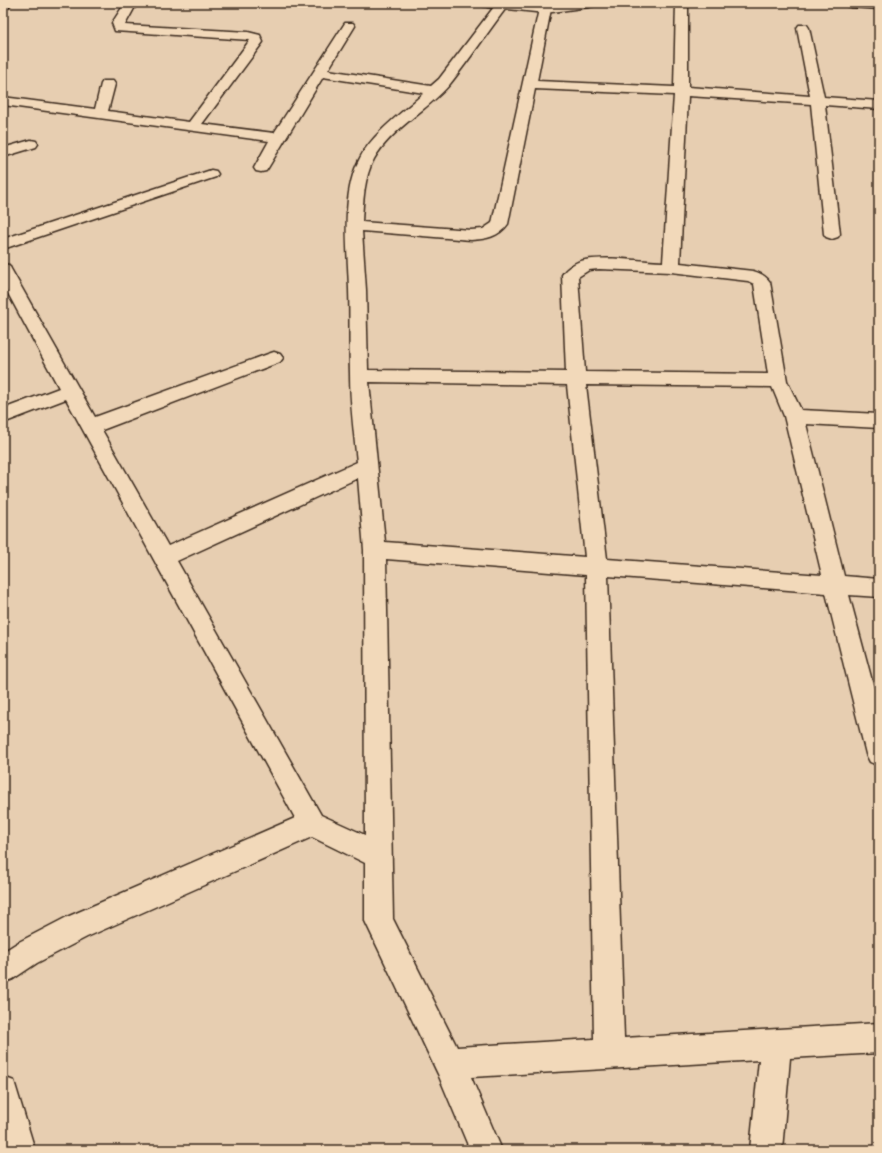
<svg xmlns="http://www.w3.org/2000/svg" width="882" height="1153" viewBox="0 0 882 1153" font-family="Delius,sans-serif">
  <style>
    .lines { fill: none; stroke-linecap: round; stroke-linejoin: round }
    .street-casing { stroke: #3b2a1e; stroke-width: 3 }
    .secondary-casing { stroke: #3b2a1e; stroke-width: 3 }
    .street { fill: #f2d9ba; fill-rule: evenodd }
    .secondary { fill: #f2d9ba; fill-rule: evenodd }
  </style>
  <rect width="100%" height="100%" fill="#e7ceb1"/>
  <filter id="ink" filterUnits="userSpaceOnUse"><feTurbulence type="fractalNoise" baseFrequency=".025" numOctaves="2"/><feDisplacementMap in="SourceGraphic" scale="8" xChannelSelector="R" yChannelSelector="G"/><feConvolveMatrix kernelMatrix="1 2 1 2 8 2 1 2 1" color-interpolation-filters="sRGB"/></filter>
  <g filter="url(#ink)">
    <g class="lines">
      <g class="street-casing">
        <path id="street" d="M3,3H12L7,9L3,10Z
          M125,3H137L125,25L248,32L260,35L263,42L202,124L274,133L345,23H353L355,26L328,70L431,86L439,79L497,3H507L508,5L506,8C487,33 470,59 450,84C429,109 390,130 374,159C364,177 363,202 362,222L471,230L483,229L492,223L539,9L541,6H549L551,9L537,81L674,87L676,3H688V87L810,96L797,28L799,25H807L809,28L824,97L879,101V109L825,105L840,234L838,237L832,239L826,237L824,234L811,104L688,96L680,263L753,271C760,273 766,276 770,282L787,381L801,410L879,414V428L806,424L844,576L879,579V597L849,595L879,707V766L870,762L866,754L826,593L608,576L624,1038L879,1023V1053L790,1058L782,1150H750L759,1060L471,1077L502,1150H470L438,1074L365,921V863L312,837L87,937L37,963L13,979L3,983V952L17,943L67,917L295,818L66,399L3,423V409L59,388L3,284V264L9,265L11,269L95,417L268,354L274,352L280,354L283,358L280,362L102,430L168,546L357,462C354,433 350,403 350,374C349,346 350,318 349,289C348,250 340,194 360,158C373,133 403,112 424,93L323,77L268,168L266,171L261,172L256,171L254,168L269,141L3,105V97L95,109L101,84L103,81H113L115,84L108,111L189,122L250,40L115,31L112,23ZM535,89L674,95L663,262C639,261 609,256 585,260C577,261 566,268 562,275L566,372L368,370L366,290L362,231L471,240C486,239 499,237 508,224ZM599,269L671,272L748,281L754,284L768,374L585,372L578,277L589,270ZM369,382L567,385L585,557L385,542ZM586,385L772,387L784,416L822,575L607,559ZM358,478L364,550L365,835L321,815L177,561ZM386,559L586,575L594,1039L457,1047L393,919Z
          M31,140L36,141L38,144L36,147L3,157V148Z
          M211,170L216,171L218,174L216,177L3,249V239Z"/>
      </g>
      <g class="secondary-casing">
        <path id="secondary" d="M482,3H522L545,5L562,3H595L593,6L589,7L545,13L488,7L484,6Z
          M845,3H879V9L851,7L847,6Z
          M3,1077L14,1081L35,1150H3Z"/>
      </g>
      <use href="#street" class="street"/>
      <use href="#secondary" class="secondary"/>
    </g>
  </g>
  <rect width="882" height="1153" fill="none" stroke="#f2d9ba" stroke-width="16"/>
  <rect x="8" y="8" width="866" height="1137" fill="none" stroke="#3b2a1e" stroke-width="1.5" filter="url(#ink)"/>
</svg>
